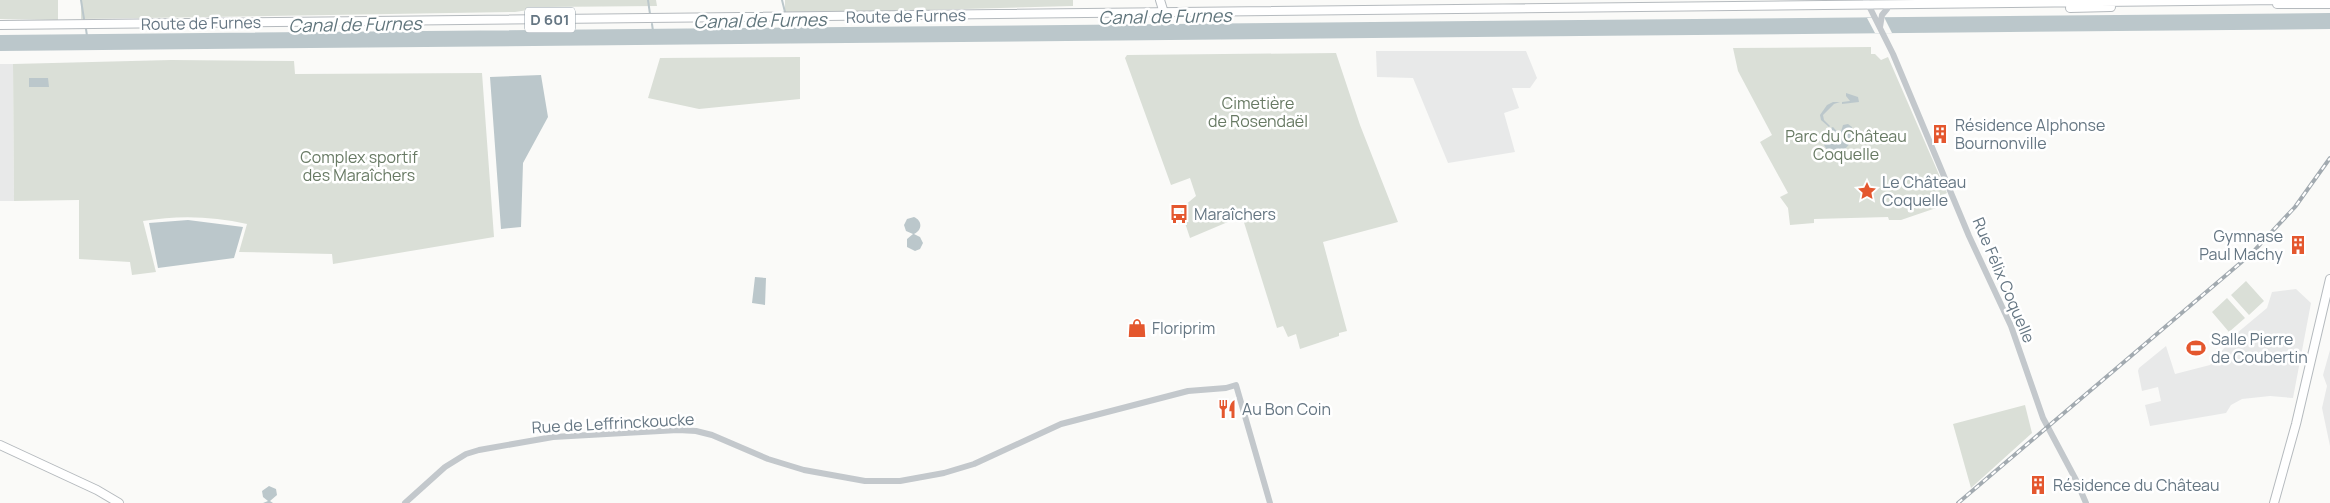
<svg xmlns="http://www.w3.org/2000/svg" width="2330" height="503" viewBox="0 0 2330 503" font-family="Manrope,sans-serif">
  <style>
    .built { fill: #e8e9e9 }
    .green { fill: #dadfd7 }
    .water { fill: #bbc7cb }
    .pier { fill: #fafaf8 }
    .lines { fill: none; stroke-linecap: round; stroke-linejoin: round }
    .stream { stroke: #bbc7cb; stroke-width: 2 }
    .major-casing { stroke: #b5babe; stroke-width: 10 }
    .minor { stroke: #c3c8cc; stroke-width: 6 }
    .major { stroke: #fff; stroke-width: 8 }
    .rail-casing { stroke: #a2aab0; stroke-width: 4 }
    .rail { stroke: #fff; stroke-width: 2; stroke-dasharray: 5.5; stroke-linecap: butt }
    .labels { text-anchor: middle; stroke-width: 5; stroke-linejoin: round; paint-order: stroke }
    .shield { fill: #fff; stroke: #939fa8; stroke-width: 1 }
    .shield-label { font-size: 15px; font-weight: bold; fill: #657683 }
    .street-label { font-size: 16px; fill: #657683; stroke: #fff }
    .park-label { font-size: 16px; fill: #687a64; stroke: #fff }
    .poi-label { font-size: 16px; fill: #657683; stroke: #fff; text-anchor: start }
    .water-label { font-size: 18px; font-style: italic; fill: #60757c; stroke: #fff }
  </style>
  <rect width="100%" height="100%" fill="#fafaf8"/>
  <path class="built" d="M1376,51H1526L1537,78L1530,88H1512L1519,108L1504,113L1515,152L1448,163L1413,78L1377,77Z
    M0,64H13L14,201H0Z
    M2296,289L2311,303L2293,398L2270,396L2242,399L2231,405L2226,413L2150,426L2145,405L2161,401L2158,387L2142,391L2138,371L2139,368L2166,346L2175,374L2210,365L2215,360L2216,354L2222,351L2231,338L2267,308L2272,292Z
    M2330,350V446L2322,408L2327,386L2323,375Z"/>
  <path class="green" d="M0,0H58V20L0,19Z
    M81,0H656L657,6L547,7L515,12L81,19Z
    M785,0H1073V6L785,14Z
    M1871,47V54H1875L1881,60L1888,57L1947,193L1943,195L1944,197L1938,204L1939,207L1901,220H1889L1888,217L1814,219V223L1790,225L1788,208L1780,197L1788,193L1760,142L1772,135L1738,71L1733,48Z
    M1336,53L1360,125L1398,222L1323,242L1347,331L1339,333V336L1300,349L1296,334L1288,337L1283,326L1277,328L1242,216L1190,238L1181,211L1185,210L1184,206L1196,196L1190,178L1171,185L1125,58L1127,55Z
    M800,57V99L699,109L648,98L660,58Z
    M171,60L294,61L295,74L482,73L494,237L333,264L332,254L239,252L247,224C212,216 178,215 143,221L156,272L132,275L130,262L79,259V200L14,201L13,64Z
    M2246,281L2264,301L2249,315L2231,295Z
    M2227,298L2245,318L2229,332L2212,312Z
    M2025,405L2032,433L1971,488L1953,424Z"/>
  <path class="water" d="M2330,13V29L0,51V35Z
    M541,75L548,117L523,163L521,227L501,229L490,77Z
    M29,78H48L49,87H29Z
    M1846,93L1858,97L1859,102L1842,104V102L1850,101L1846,96Z
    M1833,102H1840L1834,104L1823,115L1824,120L1830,126L1829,127L1821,120L1820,115L1827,105Z
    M1848,124L1852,127C1856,140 1843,158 1829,153L1824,145L1826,140L1834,135L1831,128L1833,127L1840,135L1843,125Z
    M914,217C923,221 922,230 914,234L920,237L923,243L920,249L915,251L907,247V239L913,234L906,231L904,225L907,219Z
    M188,220L243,227L234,258L158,268L149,223Z
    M755,277L766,278L765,305L752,303Z
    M269,486L276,489L277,495L270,501L273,503H263L268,501L263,497L262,491Z"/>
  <path class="pier" d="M1884,17L1892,33H1875L1867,18Z"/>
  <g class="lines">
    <path class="stream" d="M81,0L84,19
      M648,0L650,14
      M782,0L785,12
      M786,23L788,30
      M652,24L653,31
      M86,29L87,36"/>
    <g class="major-casing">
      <path id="major" d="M1160,0L1164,13
        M2277,4H2330
        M2070,8L2111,7
        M0,25L2282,0
        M0,445L97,490L119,503
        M2274,503L2296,424L2330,279"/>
    </g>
    <path class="minor" d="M1866,0L1893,54L1969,236L2011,326L2043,418L2076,480L2086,503
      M1880,27L1882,15L1887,9
      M405,503L445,467L466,454L479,450L553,437L678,430L696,431L712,435L768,459L804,470L865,481H900L944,473L974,464L1061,424L1188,391L1226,388L1236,385L1270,503"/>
    <use href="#major" class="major"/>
    <g class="rail-casing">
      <path id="rail" d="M1958,503L2251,254L2295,207L2330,158"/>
    </g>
    <use href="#rail" class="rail"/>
  </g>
  <defs>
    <g id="building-bare" transform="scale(1.5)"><path d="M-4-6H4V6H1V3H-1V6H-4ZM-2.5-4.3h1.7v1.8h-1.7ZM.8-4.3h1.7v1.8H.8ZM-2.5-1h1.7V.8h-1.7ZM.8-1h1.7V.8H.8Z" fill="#e4572e" stroke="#fff" stroke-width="2.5" paint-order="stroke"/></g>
    <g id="sight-bare" transform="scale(1.5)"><path d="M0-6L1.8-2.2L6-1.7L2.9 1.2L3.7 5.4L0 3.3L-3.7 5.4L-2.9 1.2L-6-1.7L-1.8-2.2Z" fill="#e4572e" stroke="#fff" stroke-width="2.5" paint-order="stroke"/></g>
    <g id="bus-bare" transform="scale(1.5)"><path d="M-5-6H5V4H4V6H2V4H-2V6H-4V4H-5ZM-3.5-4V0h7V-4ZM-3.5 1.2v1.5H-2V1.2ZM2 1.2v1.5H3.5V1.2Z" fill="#e4572e" stroke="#fff" stroke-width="2.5" paint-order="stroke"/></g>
    <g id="shop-bare" transform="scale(1.5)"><path d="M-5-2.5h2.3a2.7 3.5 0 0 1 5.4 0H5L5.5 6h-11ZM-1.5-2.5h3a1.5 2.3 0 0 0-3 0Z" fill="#e4572e" stroke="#fff" stroke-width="2.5" paint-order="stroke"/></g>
    <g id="stadium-bare" transform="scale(1.5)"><path d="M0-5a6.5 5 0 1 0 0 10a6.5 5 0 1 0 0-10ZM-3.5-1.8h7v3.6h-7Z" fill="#e4572e" stroke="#fff" stroke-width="2.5" paint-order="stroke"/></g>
    <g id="restaurant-bare" transform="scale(1.5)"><path d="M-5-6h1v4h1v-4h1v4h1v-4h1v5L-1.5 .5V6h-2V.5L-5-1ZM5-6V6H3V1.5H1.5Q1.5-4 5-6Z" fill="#e4572e" stroke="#fff" stroke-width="2.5" paint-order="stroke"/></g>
  </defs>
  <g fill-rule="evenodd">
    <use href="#building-bare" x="1940" y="134"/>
    <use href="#sight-bare" x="1867" y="191"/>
    <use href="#bus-bare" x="1179" y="214"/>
    <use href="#building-bare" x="2298" y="245"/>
    <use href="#shop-bare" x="1137" y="328"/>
    <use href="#stadium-bare" x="2196" y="348"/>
    <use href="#restaurant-bare" x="1227" y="409"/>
    <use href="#building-bare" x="2038" y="485"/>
  </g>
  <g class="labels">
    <rect class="shield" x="525" y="7.5" width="50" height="25" rx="4"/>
    <g class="shield-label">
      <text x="550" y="25">D 601</text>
    </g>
    <g class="street-label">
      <text transform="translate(906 16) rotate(-1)" y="6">Route de Furnes</text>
      <text transform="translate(201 23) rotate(-1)" y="6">Route de Furnes</text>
      <text transform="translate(2004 280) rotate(67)" y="6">Rue Félix Coquelle</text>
      <text transform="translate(613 423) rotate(-3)" y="6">Rue de Leffrinckoucke</text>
    </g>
    <g class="park-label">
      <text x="1258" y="109">Cimetière<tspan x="1258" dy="18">de Rosendaël</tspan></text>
      <text x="1846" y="142">Parc du Château<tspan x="1846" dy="18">Coquelle</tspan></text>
      <text x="359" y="163">Complex sportif<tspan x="359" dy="18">des Maraîchers</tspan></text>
    </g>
    <g class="poi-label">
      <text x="1955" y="131">Résidence Alphonse<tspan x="1955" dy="18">Bournonville</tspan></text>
      <text x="1882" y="188">Le Château<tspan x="1882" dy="18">Coquelle</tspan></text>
      <text x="1194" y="220">Maraîchers</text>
      <text x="2283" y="242" text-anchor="end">Gymnase<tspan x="2283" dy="18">Paul Machy</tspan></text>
      <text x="1152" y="334">Floriprim</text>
      <text x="2211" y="345">Salle Pierre<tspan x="2211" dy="18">de Coubertin</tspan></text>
      <text x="1242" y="415">Au Bon Coin</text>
      <text x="2053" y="491">Résidence du Château</text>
    </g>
    <g class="water-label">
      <text transform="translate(1165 17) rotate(-1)" y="6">Canal de Furnes</text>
      <text transform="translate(760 21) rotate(-1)" y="6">Canal de Furnes</text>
      <text transform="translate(355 25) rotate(-1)" y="6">Canal de Furnes</text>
    </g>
  </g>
</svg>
